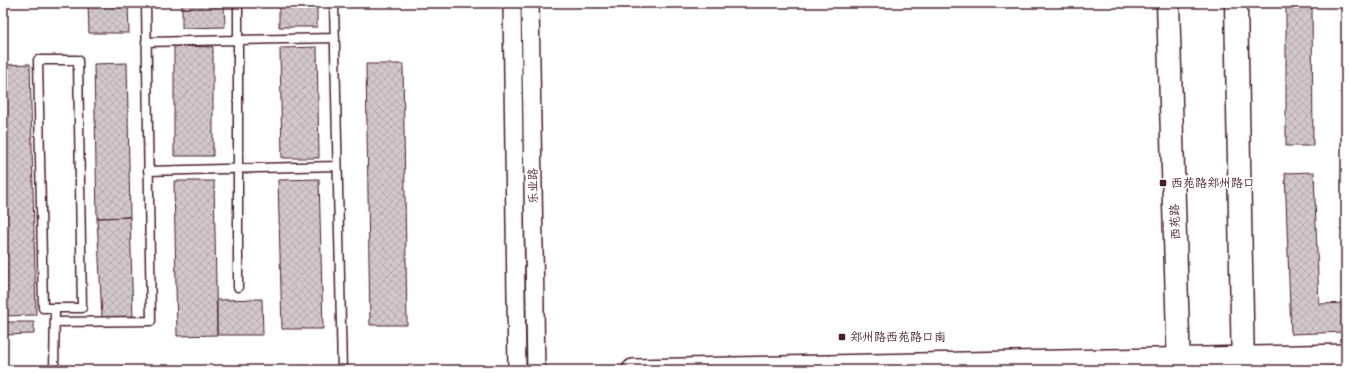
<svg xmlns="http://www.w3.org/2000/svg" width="1349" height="373" viewBox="0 0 1349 373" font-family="Itim,'LXGW WenKai TC',sans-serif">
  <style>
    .building { fill: url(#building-cross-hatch); stroke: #4a1f2b }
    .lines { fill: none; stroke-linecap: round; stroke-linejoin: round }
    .service-casing { stroke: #4a1f2b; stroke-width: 11 }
    .minor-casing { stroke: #4a1f2b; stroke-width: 20 }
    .tertiary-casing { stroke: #4a1f2b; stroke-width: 24 }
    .primary-casing { stroke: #4a1f2b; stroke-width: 25 }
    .service { stroke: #fff; stroke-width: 8 }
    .minor { stroke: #fff; stroke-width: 17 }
    .tertiary { stroke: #fff; stroke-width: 21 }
    .primary { stroke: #fff; stroke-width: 22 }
    .poi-dot { fill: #4a1f2b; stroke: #fff; stroke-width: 1.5 }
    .labels { text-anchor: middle; stroke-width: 3.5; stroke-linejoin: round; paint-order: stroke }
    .poi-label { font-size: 12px; fill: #4a1f2b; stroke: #fff; text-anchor: start }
    .street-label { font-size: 12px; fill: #4a1f2b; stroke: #fff }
  </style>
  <defs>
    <pattern id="building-cross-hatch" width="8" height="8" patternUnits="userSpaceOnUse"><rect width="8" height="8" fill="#d2c7cb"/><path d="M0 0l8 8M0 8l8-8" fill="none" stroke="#b6aaae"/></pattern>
  </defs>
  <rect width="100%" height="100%" fill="#fff"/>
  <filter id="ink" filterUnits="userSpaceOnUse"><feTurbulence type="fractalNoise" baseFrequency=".025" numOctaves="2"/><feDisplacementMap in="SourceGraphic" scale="8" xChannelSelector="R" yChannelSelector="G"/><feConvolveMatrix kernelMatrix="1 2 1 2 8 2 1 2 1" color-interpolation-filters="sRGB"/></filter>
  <g filter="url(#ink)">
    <path class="building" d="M88,3H128L129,33H89Z
      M182,3H224L225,27L182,28Z
      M279,3H317V27H279Z
      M1286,3H1312L1313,146H1286Z
      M174,46L213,47V156H174Z
      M317,47L319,158H282L280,48Z
      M127,63L130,217L97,218L94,64Z
      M30,64L36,315L3,316V65Z
      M366,64H403L407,325H370Z
      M1314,172L1319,304L1346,303V332L1291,334L1285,173Z
      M319,179L323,329H282L278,180Z
      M174,181H214L217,335L177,336Z
      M130,217L133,317L102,319L97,218Z
      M262,299L263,335H217V300Z
      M3,322H34V334L3,335Z"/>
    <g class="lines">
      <g class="service-casing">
        <path id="service" d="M238,3V287
          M334,3L342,370
          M146,42L335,38
          M38,60H78L82,308H43Z
          M148,171L336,166
          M55,322L151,321L146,3
          M54,370L55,308"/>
      </g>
      <g class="minor-casing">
        <path id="minor" d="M512,3L517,370
          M530,3L536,370"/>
      </g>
      <g class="tertiary-casing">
        <path id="tertiary" d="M633,370L1346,355"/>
      </g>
      <g class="primary-casing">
        <path id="primary" d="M1168,3L1179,370
          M1236,3L1243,370"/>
      </g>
      <use href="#service" class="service"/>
      <use href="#minor" class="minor"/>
      <use href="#tertiary" class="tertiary"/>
      <use href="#primary" class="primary"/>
    </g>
  </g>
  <g class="poi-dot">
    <rect x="1159" y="179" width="8" height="8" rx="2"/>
    <rect x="838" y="333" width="8" height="8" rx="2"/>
  </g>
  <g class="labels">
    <g class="poi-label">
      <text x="1171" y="187">西苑路郑州路口</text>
      <text x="850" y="341">郑州路西苑路口南</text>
    </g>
    <g class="street-label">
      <text transform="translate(533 186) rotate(-91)" y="4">乐业路</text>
      <text transform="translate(1175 222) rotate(-92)" y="4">西苑路</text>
    </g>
  </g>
  <rect width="1349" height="373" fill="none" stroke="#fff" stroke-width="16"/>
  <rect x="8" y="8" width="1333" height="357" fill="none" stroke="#4a1f2b" stroke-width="1.5" filter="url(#ink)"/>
</svg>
